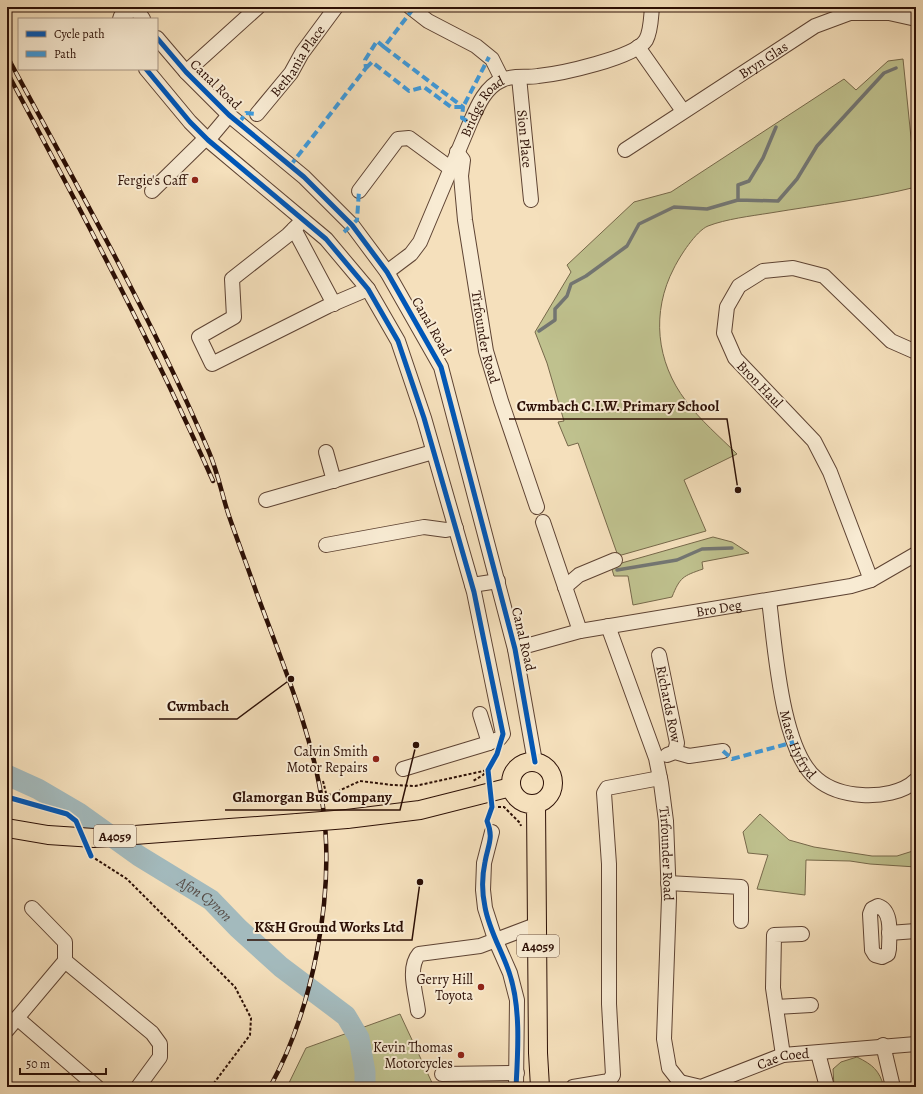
<svg xmlns="http://www.w3.org/2000/svg" width="923" height="1094" viewBox="0 0 923 1094" font-family="Alegreya,serif">
  <style>
    .green { fill: #bfc18e; stroke: #76684a }
    .lines { fill: none; stroke-linecap: round; stroke-linejoin: round }
    .stream { stroke: #737673; stroke-width: 3.5 }
    .river { stroke: #a3babd; stroke-width: 21 }
    .minor-casing { stroke: #5e4333; stroke-width: 16 }
    .major-casing { stroke: #2c0f05; stroke-width: 20 }
    .path { stroke: #2c0f05; stroke-width: 2; stroke-dasharray: 3 2; stroke-linecap: butt }
    .minor { stroke: #f8ebd3; stroke-width: 14 }
    .major { stroke: #f5e0bc; stroke-width: 18 }
    .rail-casing { stroke: #2c0f05; stroke-width: 4.5 }
    .rail { stroke: #f8ebd3; stroke-width: 3; stroke-dasharray: 9; stroke-linecap: butt }
    .major-bridge-casing { stroke: #2c0f05; stroke-width: 20; stroke-linecap: butt }
    .major-bridge { stroke: #f5e0bc; stroke-width: 18 }
    .quiet { stroke: #3d9add; stroke-width: 4; stroke-dasharray: 8 4; stroke-linecap: butt }
    .cycleway-casing { stroke: #f8ebd3; stroke-width: 8 }
    .cycleway { stroke: #0057b8; stroke-width: 5 }
    .poi-dot { fill: #8f2418; stroke: #f8ebd3; stroke-width: 1.5 }
    .labels { text-anchor: middle; stroke-width: 4; stroke-linejoin: round; paint-order: stroke }
    .shield { fill: #f8ebd3; stroke: #695143; stroke-width: 1 }
    .shield-label { font-size: 13px; font-weight: bold; fill: #2c0f05 }
    .street-label { font-size: 14px; fill: #2c0f05; stroke: #f8ebd3 }
    .poi-label { font-size: 14px; fill: #2c0f05; stroke: #f8ebd3; text-anchor: end }
    .water-label { font-size: 15px; font-style: italic; fill: #564b45; stroke: #f8ebd3 }
    .leader { fill: none; stroke: #2c0f05; stroke-width: 1.5 }
    .callout-dot { fill: #2c0f05; stroke: #f8ebd3; stroke-width: 1.5 }
    .callout-label { font-size: 15px; text-anchor: middle; font-weight: bold; fill: #2c0f05; stroke: #f8ebd3; stroke-width: 4; stroke-linejoin: round; paint-order: stroke }
  </style>
  <rect width="100%" height="100%" fill="#f5e0bc"/>
  <filter id="stains"><feTurbulence type="fractalNoise" baseFrequency=".005" numOctaves="4"/><feColorMatrix values="0 0 0 0 .2 0 0 0 0 .09 0 0 0 0 .02 0 0 0 .5 -.17"/></filter>
  <radialGradient id="worn" r=".72"><stop offset=".6" stop-color="#630" stop-opacity="0"/><stop offset="1" stop-color="#630" stop-opacity=".3"/></radialGradient>
  <path class="green" d="M903,59L916,187C868,199 818,205 770,213C751,216 726,219 708,226C696,231 680,256 674,268C651,312 656,362 686,401C700,420 720,437 737,454L684,480L706,531L618,556L578,443L568,446L558,422L564,421L547,363L535,332L571,272L567,265L634,202L671,192L844,79L856,90L888,61Z
    M713,537L732,542L749,553L702,562L703,569C683,576 680,577 672,597L633,605L628,576H614L611,566Z
    M760,814L789,840L814,847L872,856H897L916,850V867L870,864L850,861L806,860L805,895L757,889L768,855L748,853L743,832Z
    M400,1014L434,1087H287L306,1048Z
    M857,1057C873,1065 879,1070 884,1087H834L833,1069L841,1062Z"/>
  <g class="lines">
    <path class="stream" d="M738,200V185L749,181L763,158L776,127
      M539,331L555,320V309L567,296L571,284L586,276L627,246L639,224L674,207L707,209L738,200L778,201L797,179L817,146L884,73L896,68
      M617,570L677,560L702,549L732,548"/>
    <path class="river" id="s1" d="M7,775L38,789L79,813L139,856L211,900L238,928L281,967L346,1016L359,1038L365,1072V1087"/>
    <g class="minor-casing">
      <g id="minor">
        <path d="M135,7L143,19"/>
        <path d="M410,7L428,21L476,46L492,59L502,79"/>
        <path d="M120,19L121,16L136,8"/>
        <path d="M157,38L186,72L229,115L304,177L352,225L387,272L441,367L515,649L535,762"/>
        <path d="M638,47L683,111"/>
        <path d="M146,69L190,122L208,140L326,239L368,289L398,341L424,418L474,592L503,734L500,738L489,743L403,769"/>
        <path d="M186,72L258,7"/>
        <path id="s2" d="M519,77L531,200"/>
        <path id="s3" d="M257,114L291,73L302,53L336,7"/>
        <path d="M208,140L229,115"/>
        <path id="s4" d="M625,150L815,26L850,13H889L916,19"/>
        <path id="s5" d="M457,152L463,160L461,176L465,220L486,351L501,401L537,507"/>
        <path d="M152,191L206,138"/>
        <path d="M359,191L398,139L409,138L450,168"/>
        <path d="M303,220L288,235L232,279L234,317L199,337L212,364L328,306L368,289"/>
        <path d="M294,229L334,304"/>
        <path id="s6" d="M387,272L411,254L420,242L470,123C477,107 485,87 502,80C512,75 527,78 538,76C559,74 635,58 646,40C651,31 651,17 652,7"/>
        <path d="M326,452L334,481"/>
        <path d="M266,500L433,452"/>
        <path d="M543,522L580,631"/>
        <path d="M326,545L424,527L446,530L456,528"/>
        <path d="M871,580L830,472L814,441L735,358L724,333L727,307L739,286L763,271L793,268L824,276L891,341L916,352"/>
        <path d="M472,585L498,581"/>
        <path d="M565,587L579,575L615,560"/>
        <path id="s7" d="M769,600C775,645 781,751 817,779C830,790 846,794 862,795C880,796 903,793 916,780"/>
        <path id="s8" d="M608,626L656,758L661,783L666,821L669,898L664,1039L669,1068L680,1082L678,1087"/>
        <path id="s9" d="M515,649L580,631L851,586L871,580L916,554"/>
        <path id="s10" d="M659,655L677,743L675,752"/>
        <path d="M480,714L489,743"/>
        <path d="M667,755L675,752L689,756L723,751"/>
        <path d="M492,832L484,863L483,890L485,908L495,939L510,973L517,1000L516,1087"/>
        <path d="M668,883L741,887V921"/>
        <path d="M878,906C893,911 889,935 889,949L888,954L882,957L875,955L872,950L870,914L872,909Z"/>
        <path d="M889,933L916,931"/>
        <path d="M65,961L152,1033L160,1044V1057L138,1087"/>
        <path d="M776,1007L811,1005"/>
        <path d="M418,1011C416,994 407,968 419,954L480,946L538,924"/>
        <path d="M17,1018L97,1087"/>
        <path d="M7,1030L65,961V942L32,908"/>
        <path d="M883,1045L893,1087"/>
        <path d="M818,1053L827,1087"/>
        <path d="M783,1055L773,988L774,935L802,934"/>
        <path d="M442,1074L517,1073"/>
        <path id="s11" d="M680,1082L701,1087L783,1055L916,1044"/>
        <path d="M573,1087L609,1081L613,1075L609,1004V864L604,793L607,788L660,778"/>
      </g>
    </g>
    <g class="major-casing">
      <path id="major" d="M511 783a21 21 0 1 1 42 0a21 21 0 1 1-42 0Z
        M536,804L538,1053L540,1087
        M347,819L420,810L511,787
        M7,828L48,835L94,838L297,823"/>
    </g>
    <path class="path" d="M323,781L326,793L330,795L360,781L392,785L415,786L488,770L483,775L473,781
      M493,807H504L520,823L521,826
      M91,856L127,879L235,987L251,1018L250,1035L211,1087"/>
    <use href="#minor" class="minor"/>
    <use href="#major" class="major"/>
    <g class="rail-casing">
      <path id="rail" d="M7,56C77,186 151,316 209,452C218,473 222,495 229,516C238,542 248,568 257,594C282,662 313,735 323,807C335,895 313,1009 270,1087
        M7,72C79,207 151,341 213,481"/>
    </g>
    <use href="#rail" class="rail"/>
    <g class="major-bridge-casing">
      <path id="major-bridge" d="M297,823L347,819"/>
    </g>
    <use href="#major-bridge" class="major-bridge"/>
    <path class="quiet" d="M384,47L463,107L462,118L470,123
      M366,68L372,62L409,91L424,87L451,107H463L489,57
      M239,123L246,113L257,114
      M290,166L366,68L365,60L377,41L384,47L413,9
      M344,232L357,220L359,191
      M723,751L732,759L794,742"/>
    <g class="cycleway-casing">
      <path id="cycleway" d="M157,38L186,72L229,115L304,177L352,225L387,272L441,367L515,649L535,762
        M146,69L190,122L208,140L326,239L368,289L398,341L424,418L474,592L503,734L497,754L488,770L492,807L487,821C494,838 488,845 485,862C482,876 482,893 485,907C489,930 502,951 509,972C521,1006 518,1051 516,1087
        M7,797L67,814L76,821L91,856"/>
    </g>
    <use href="#cycleway" class="cycleway"/>
  </g>
  <g class="poi-dot">
    <circle cx="195" cy="180" r="4"/>
    <circle cx="376" cy="759" r="4"/>
    <circle cx="481" cy="987" r="4"/>
    <circle cx="461" cy="1055" r="4"/>
  </g>
  <g class="labels">
    <g class="shield">
      <rect x="94" y="825" width="42" height="22" rx="3"/>
      <rect x="517" y="935" width="42" height="22" rx="3"/>
    </g>
    <g class="shield-label">
      <text x="115" y="841">A4059</text>
      <text x="538" y="951">A4059</text>
    </g>
    <g class="street-label">
      <text dy="5" stroke="none"><textPath href="#s4" startOffset="165">Bryn Glas</textPath></text>
      <text dy="5" stroke="none"><textPath href="#s3" startOffset="67">Bethania Place</textPath></text>
      <text transform="translate(216 84) rotate(44)" y="5">Canal Road</text>
      <text dy="5" stroke="none"><textPath href="#s6" startOffset="195">Bridge Road</textPath></text>
      <text dy="5" stroke="none"><textPath href="#s2" startOffset="62">Sion Place</textPath></text>
      <text transform="translate(432 326) rotate(60)" y="5">Canal Road</text>
      <text dy="5" stroke="none"><textPath href="#s5" startOffset="189">Tirfounder Road</textPath></text>
      <text transform="translate(760 384) rotate(46)" y="5">Bron Haul</text>
      <text dy="5" stroke="none"><textPath href="#s9" startOffset="208">Bro Deg</textPath></text>
      <text transform="translate(524 639) rotate(77)" y="5">Canal Road</text>
      <text dy="5" stroke="none"><textPath href="#s10" startOffset="50">Richards Row</textPath></text>
      <text dy="5" stroke="none"><textPath href="#s7" startOffset="148">Maes Hyfryd</textPath></text>
      <text dy="5" stroke="none"><textPath href="#s8" startOffset="237">Tirfounder Road</textPath></text>
      <text dy="5" stroke="none"><textPath href="#s11" startOffset="109">Cae Coed</textPath></text>
    </g>
    <g class="poi-label">
      <text x="187" y="185">Fergie's Caff</text>
      <text x="368" y="756">Calvin Smith<tspan x="368" dy="16">Motor Repairs</tspan></text>
      <text x="473" y="984">Gerry Hill<tspan x="473" dy="16">Toyota</tspan></text>
      <text x="453" y="1052">Kevin Thomas<tspan x="453" dy="16">Motorcycles</tspan></text>
    </g>
    <g class="water-label">
      <text dy="5" stroke="none"><textPath href="#s1" startOffset="234">Afon Cynon</textPath></text>
    </g>
  </g>
  <path class="leader" d="M738 490L727 419H509M291 679L237 719H159M416 745L400 810H225M420 882L412 940H247"/>
  <g class="callout-dot">
    <circle cx="738" cy="490" r="4"/>
    <circle cx="291" cy="679" r="4"/>
    <circle cx="416" cy="745" r="4"/>
    <circle cx="420" cy="882" r="4"/>
  </g>
  <g class="callout-label">
    <text x="618" y="411">Cwmbach C.I.W. Primary School</text>
    <text x="198" y="711">Cwmbach</text>
    <text x="312" y="802">Glamorgan Bus Company</text>
    <text x="329" y="932">K&amp;H Ground Works Ltd</text>
  </g>
  <rect width="923" height="1094" fill="none" stroke="#f5e0bc" stroke-width="24"/>
  <rect x="8" y="8" width="907" height="1078" fill="none" stroke="#2c0f05" stroke-width="2"/>
  <rect x="12" y="12" width="899" height="1070" fill="none" stroke="#2c0f05"/>
  <rect x="18" y="18" width="140" height="52" fill="#f8ebd3" stroke="#a69381"/>
  <rect x="26" y="31" width="20" height="6" fill="#0057b8" stroke="#a69381"/>
  <text x="54" y="38" font-size="12" fill="#2c0f05">Cycle path</text>
  <rect x="26" y="51" width="20" height="6" fill="#3d9add" stroke="#a69381"/>
  <text x="54" y="58" font-size="12" fill="#2c0f05">Path</text>
  <path d="M20 1068v6h86v-6" fill="none" stroke="#2c0f05" stroke-width="2"/>
  <text x="26" y="1068" font-size="12" fill="#2c0f05" stroke="#f8ebd3" stroke-width="3" paint-order="stroke">50 m</text>
  <rect width="100%" height="100%" filter="url(#stains)"/>
  <rect width="100%" height="100%" fill="url(#worn)"/>
</svg>
